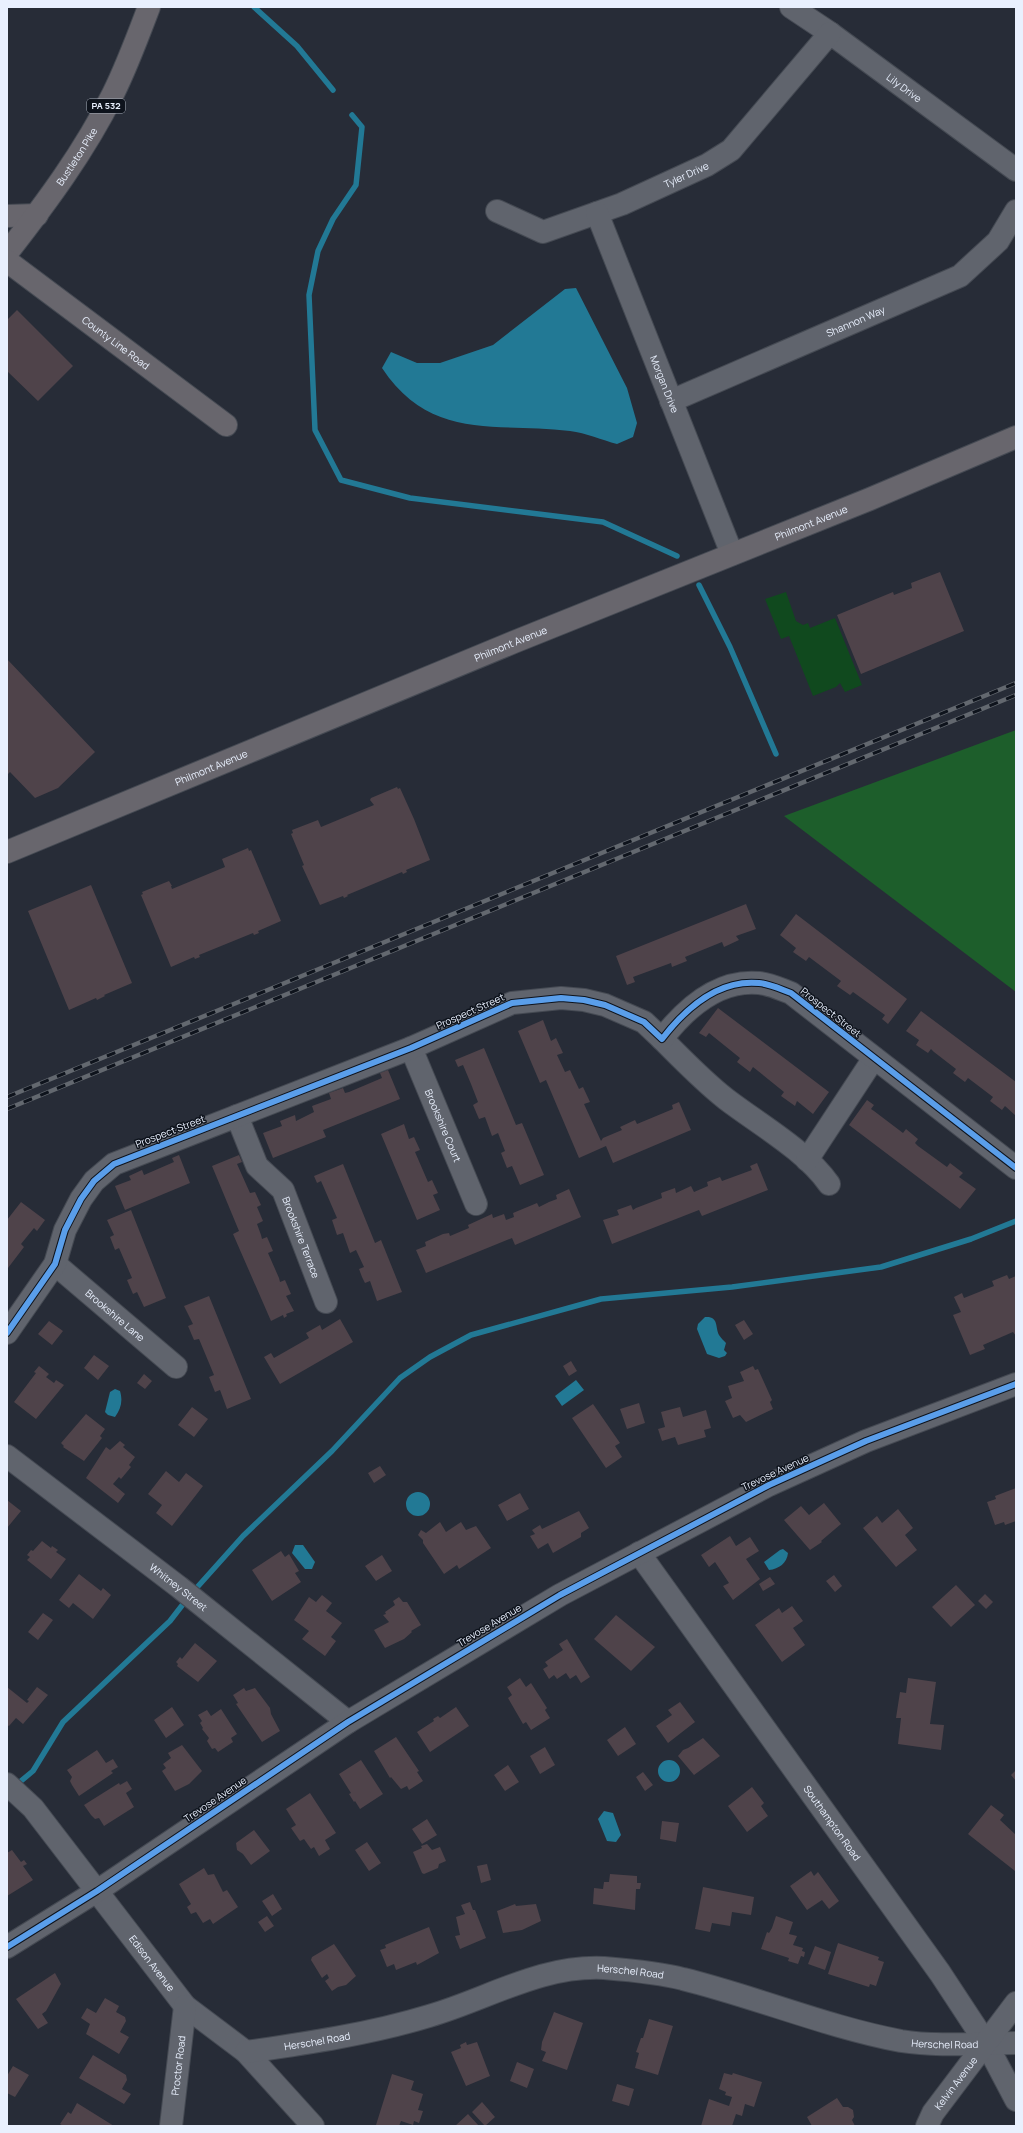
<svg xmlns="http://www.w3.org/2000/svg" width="1023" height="2133" viewBox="0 0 1023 2133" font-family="Manrope,sans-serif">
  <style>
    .green { fill: #10491e }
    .forest { fill: #1d5e2b }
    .water { fill: #227995 }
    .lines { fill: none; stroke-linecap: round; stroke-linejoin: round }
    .stream { stroke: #227995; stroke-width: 5.5 }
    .building { fill: #4f434a }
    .minor-casing { stroke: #454a53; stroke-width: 24 }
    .major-casing { stroke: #454a53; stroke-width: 24 }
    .minor { stroke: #60646d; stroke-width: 22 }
    .major { stroke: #68666d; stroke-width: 22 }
    .rail-casing { stroke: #63686f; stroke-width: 4.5 }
    .rail { stroke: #0e131c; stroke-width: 3; stroke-dasharray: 9; stroke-linecap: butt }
    .cycleway-casing { stroke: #0e131c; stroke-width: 8 }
    .cycleway { stroke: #5a9eea; stroke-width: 6 }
    .labels { text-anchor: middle; stroke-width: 3; stroke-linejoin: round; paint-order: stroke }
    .shield { fill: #0e131c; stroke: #a7aeba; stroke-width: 1 }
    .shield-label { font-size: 9px; font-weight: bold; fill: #e9f0fe }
    .street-label { font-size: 10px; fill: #e9f0fe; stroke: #0e131c }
  </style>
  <rect width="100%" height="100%" fill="#272c37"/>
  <path class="green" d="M786,592L796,621L803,625L808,623L810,628L835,618L862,685L845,692L840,683L836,687L813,696L789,636L781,639L765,599Z"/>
  <path class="forest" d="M1016,730V992L784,816Z"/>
  <path class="water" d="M576,288L627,388L637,423L633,437L617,444C602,440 586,433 570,431C496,422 431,442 382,368L391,352L417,363H440L493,345L565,289Z
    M705,1317C719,1316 715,1327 719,1335C721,1338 724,1341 726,1343L724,1350L727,1353L725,1356L719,1358L707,1354L697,1329L698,1324Z
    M576,1380L584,1390L562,1406L555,1396Z
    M115,1389L120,1391C123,1401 121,1409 115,1417L108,1415L105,1412L110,1392Z
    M406 1504a12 12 0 1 1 24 0a12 12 0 1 1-24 0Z
    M295,1545H303L315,1562L312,1569H305L292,1553Z
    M783,1549L788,1553C787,1563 779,1569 769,1570L764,1562L780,1550Z
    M658 1771a11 11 0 1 1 22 0a11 11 0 1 1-22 0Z
    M604,1811L613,1813L621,1835L616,1842L607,1841L598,1819Z"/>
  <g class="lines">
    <path class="stream" d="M254,7L297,46L333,90
      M352,115L362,127L356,185L333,219L318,251L309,295L315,430L341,480L410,498L603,522L677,556
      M699,585L730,647L776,754
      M192,1593L243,1536L332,1451L400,1378L430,1357L471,1335L601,1299L732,1287L881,1267L971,1239L1016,1221
      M15,1786L33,1771L63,1722L170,1621L187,1599"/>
  </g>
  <path class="building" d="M17,310L73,366L38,401L7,371V320Z
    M940,572L964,631L861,674L837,615L893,592L894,595L912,588L911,583Z
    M7,659L95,752L58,788L35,798L10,772L7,775Z
    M397,787L398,789L400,788L414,819L430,860L406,870L407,872L403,874L402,872L347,895L348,896L344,898L343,896L320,905L302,866L304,865L291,834L293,833L292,830L318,820L321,827L374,805L370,800L371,798Z
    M248,848L249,851L251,850L281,921L258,931L259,933L254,935L253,933L199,955L200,957L195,959L194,957L171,967L141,895L143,894L142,892L169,881L172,886H171L172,889L225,867L222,859Z
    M91,885L132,983L104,995L105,996L97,1000L96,998L69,1010L28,911Z
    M746,904L756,929L736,936L739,940L724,947L722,942L685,957L687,961L672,967L671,963L633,977L635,982L627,985L616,956Z
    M796,914L907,999L888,1024L882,1019L885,1015L853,992L850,995L837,986L841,981L809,957L806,961L793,952L796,948L780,935Z
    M718,1008L829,1092L813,1114L797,1101L795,1106L781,1096L784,1092L753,1067L750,1072L737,1062L740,1058L709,1033L706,1037L699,1033Z
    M921,1011L1016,1082V1116L1005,1106L1002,1110L990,1101L993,1097L968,1078L965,1082L953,1073L956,1069L934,1052L931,1049L928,1053L916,1045L919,1040L906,1031Z
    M543,1020L551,1041L556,1038L563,1053L557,1055L565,1072L570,1070L579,1089L583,1087L590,1102L584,1104L601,1141L603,1138L622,1130L620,1127L635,1120L637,1124L673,1109L672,1105L679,1102L691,1130L613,1163L606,1146L579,1158L546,1080L540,1083L518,1031Z
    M484,1048L516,1125L522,1123L544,1175L520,1185L512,1166L507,1168L501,1153L505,1151L498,1133L492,1136L485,1117L479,1119L473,1105L478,1102L471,1084L463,1065L458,1067L455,1060Z
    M388,1070L400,1099L323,1130L326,1137L273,1158L263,1133L282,1126L280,1121L295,1115L296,1121L314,1112L312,1106L331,1099L329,1093L343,1088L345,1093L349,1092L382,1078L380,1073Z
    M867,1100L874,1105L871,1109L874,1111L903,1133L906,1129L918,1139L915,1143L918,1146L947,1167L950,1163L963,1173L959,1177L976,1189L960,1209L849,1125Z
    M404,1124L409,1139L414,1137L420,1150L415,1152L428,1182L432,1180L438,1193L433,1195L440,1210L417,1220L381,1134Z
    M179,1155L190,1183L125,1210L115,1186L131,1180L129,1176L142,1170L144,1175L174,1162L172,1158Z
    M239,1155L242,1162L237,1164L250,1193L255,1192L261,1205L257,1207L263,1221L257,1224L261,1235L262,1239L267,1237L273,1251L268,1253L279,1278L280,1282L285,1280L291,1294L286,1296L294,1311L286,1314L287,1316L284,1318L283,1315L271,1321L233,1234L239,1231L212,1166Z
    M757,1163L768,1190L702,1216L699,1210L612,1244L603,1220L619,1215L617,1210L631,1205L633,1210L636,1208L662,1198L661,1193L675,1188L676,1193L691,1186L694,1192L708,1186L707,1182L720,1177L722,1181L752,1170L750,1166Z
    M343,1164L375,1243L381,1240L402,1292L377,1301L370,1281L365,1283L362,1277L359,1269L364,1267L356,1250L350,1253L343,1233L337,1235L332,1220L337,1218L321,1181L317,1183L314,1176Z
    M569,1189L581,1217L515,1245L512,1238L426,1273L416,1250L426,1246L425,1242L443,1234L449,1233L450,1236L469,1228L468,1225L492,1214L493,1218L504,1214L506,1220L514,1217L513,1213L537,1203L539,1207L549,1202L557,1199L556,1195Z
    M21,1202L45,1220L37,1231L34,1228L21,1244L24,1247L8,1268L7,1220Z
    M131,1210L166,1298L144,1307L137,1292L133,1294L127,1280L132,1278L119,1248L115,1250L110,1237L114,1235L107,1220Z
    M1007,1275L1009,1279L1016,1276V1336L1013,1332L983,1345L985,1349L970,1355L953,1315L961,1312L954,1297L962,1293L964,1298L994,1286L992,1281Z
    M209,1296L251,1399L227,1409L220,1390L215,1392L209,1377L214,1375L199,1339L194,1340L188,1326L193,1324L184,1306Z
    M340,1319L353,1342L280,1384L264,1357L271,1353L274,1358L309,1338L306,1333L320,1325L322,1330Z
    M744,1320L753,1334L744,1340L735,1325Z
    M49,1321L63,1331L52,1345L38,1334Z
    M94,1355L109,1366L98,1380L84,1368Z
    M571,1361L577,1371L569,1376L563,1366Z
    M39,1366L49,1374L46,1377L54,1383L56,1380L64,1385L36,1419L14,1402L36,1373L34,1372Z
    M753,1366L755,1370L758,1369L772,1400L770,1402L773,1409L746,1422L740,1415L733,1418L725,1401L732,1398L728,1386L744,1381L740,1372Z
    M144,1374L152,1381L145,1389L137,1383Z
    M639,1403L645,1423L627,1429L620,1409Z
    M593,1404L620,1443L615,1446L622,1457L606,1468L572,1418Z
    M192,1407L208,1419L194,1437L178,1425Z
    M680,1407L683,1417L706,1410L711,1428L704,1430L706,1437L678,1445L675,1437L662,1441L658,1429L665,1427L661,1412Z
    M86,1414L105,1429L100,1436L102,1438L84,1461L63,1447L64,1446L61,1443Z
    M120,1441L125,1445L123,1447L135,1457L129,1465L131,1467L121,1479L119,1477L113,1484L125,1494L118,1503L86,1478L106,1447L110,1450Z
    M380,1466L386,1475L374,1483L368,1473Z
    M166,1471L179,1482L186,1473L203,1486L172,1526L156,1513L162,1505L148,1494Z
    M1016,1488V1521L1005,1525L1004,1522L995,1525L987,1502L996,1499L995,1496Z
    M520,1493L529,1509L507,1521L498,1505Z
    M7,1500L21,1511L7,1528Z
    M824,1503L841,1524L821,1541L822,1542L810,1550L784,1520L801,1506L809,1515Z
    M898,1509L913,1528L905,1535L917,1550L896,1567L863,1528L877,1516L882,1523Z
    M579,1511L589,1528L581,1533V1537L553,1553L548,1543L538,1549L530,1536L535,1534L532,1530L540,1525L542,1529Z
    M440,1522L446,1532L461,1522L466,1530L476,1526L491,1548L459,1569L457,1565L444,1574L423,1543V1540L418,1535L421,1530L426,1533Z
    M730,1536L736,1546L750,1537L759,1551L746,1559L760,1579L733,1600L723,1586L729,1583L715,1562L709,1567L701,1555Z
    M42,1541L51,1548L52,1546L58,1550L56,1552L66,1559L51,1579L27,1560L30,1557L27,1555L31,1550L33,1551Z
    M281,1551L285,1557L289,1554L299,1571L295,1573L301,1582L272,1601L252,1570Z
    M382,1555L392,1571L376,1581L365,1566Z
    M79,1574L101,1591L103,1588L111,1595L93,1619L73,1603L69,1608L59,1600Z
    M834,1575L842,1586L835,1592L826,1581Z
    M770,1577L775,1584L763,1591L759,1584Z
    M956,1585L975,1605L951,1627L932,1607Z
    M985,1594L993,1602L986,1609L978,1601Z
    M322,1595L332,1603L326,1611L342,1623L331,1637L336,1641L325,1656L302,1639L309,1631L294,1620L309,1597L316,1602Z
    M399,1597L403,1602H407L421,1625L411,1631L412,1632L404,1639L385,1648L374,1630L389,1622L383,1615L386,1614L385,1612L395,1605L393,1601Z
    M792,1606L803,1621L793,1628L805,1645L782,1662L755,1625L779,1608L782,1613Z
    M43,1613L53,1620L38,1640L28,1632Z
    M616,1615L655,1647L631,1671L594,1639Z
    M567,1639L590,1677L581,1683L576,1675L570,1679L566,1673L557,1679L554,1675L549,1679L543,1669L548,1666L545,1662L563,1650L559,1644Z
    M195,1643L217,1661L198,1682L177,1666L178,1664L176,1662L180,1657L182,1659Z
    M520,1678L526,1687L531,1683L547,1708L545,1710L550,1718L531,1730L526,1722L523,1724L508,1698L512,1695L507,1687Z
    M908,1678L936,1682L930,1724L944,1725L941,1750L898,1744L901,1718H896L900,1692L906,1693Z
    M7,1687L27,1703L29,1701L27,1700L37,1687L48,1695L23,1724L16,1718L9,1726L7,1725Z
    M244,1688L246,1691L255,1688L270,1708L271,1714L280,1731L262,1742L236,1704L238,1703L233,1695Z
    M680,1702L695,1722L668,1743L656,1726L672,1715L668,1710Z
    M172,1707L184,1725L166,1738L154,1720Z
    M456,1707L469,1726L430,1752L417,1732L434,1721L433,1719L438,1716L440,1718Z
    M221,1709L237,1734L231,1738L233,1742L218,1752L215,1748L212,1749L207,1741L209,1738L202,1729L203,1728L200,1723L202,1721L198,1715L207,1710L211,1716Z
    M625,1727L636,1744L618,1756L607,1740Z
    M396,1737L419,1771L417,1772L423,1781L409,1790L407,1786L401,1789L391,1777L390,1778L374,1751Z
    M703,1738L720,1756L694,1775L678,1756L683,1750L688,1748Z
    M182,1745L202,1771L189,1784L175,1791L162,1771L166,1768L163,1764L171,1758L168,1753Z
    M545,1747L555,1765L540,1774L530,1756Z
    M97,1750L106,1763L113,1759L118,1767L111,1771L113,1773L79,1796L72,1785L70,1781L72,1777L67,1770Z
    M361,1760L383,1794L360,1809L355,1801L354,1802L349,1794L351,1793L339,1774Z
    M508,1765L519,1782L505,1791L494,1775Z
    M1016,1770V1781L1011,1775Z
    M643,1772L653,1785L645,1791L636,1777Z
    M127,1781L132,1789L126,1793L134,1807L104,1826L99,1818L95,1819L91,1815L84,1805L119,1783L120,1785Z
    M752,1787L764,1803L761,1806L768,1816L747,1832L728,1806Z
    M310,1793L336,1833L325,1840L330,1849L319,1856L314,1847L311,1849L304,1839L300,1841L291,1828L296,1825L286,1809Z
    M991,1805L1004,1815L1000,1820L1016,1835L1015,1871L968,1834Z
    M427,1819L437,1835L422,1844L412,1829Z
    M662,1821L679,1823L676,1842L660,1839Z
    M254,1830L270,1851L251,1865L243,1854L237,1850L236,1843Z
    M367,1842L381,1863L369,1871L355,1850Z
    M427,1844L432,1850L440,1847L446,1861L439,1864L438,1868L424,1874L422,1873L413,1852L422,1848L421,1846Z
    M12,1850L21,1862L24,1860L27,1864L23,1866L33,1880L7,1896V1853Z
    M487,1864L491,1880L481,1883L477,1866Z
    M204,1868L208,1875L214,1874L223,1892L227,1890L238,1907L213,1924L210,1919L203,1923L196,1912L191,1914L187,1907L191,1904L179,1884Z
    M811,1871L814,1876L818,1872L839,1901L829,1909L822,1900L807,1910L790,1886Z
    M610,1874L637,1876V1883H641L640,1889H636L635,1910L593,1904L594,1888L603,1889L604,1882H609Z
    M703,1887L754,1897L751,1915L732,1912L730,1926L712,1923L710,1932L695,1929Z
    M273,1894L282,1909L272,1916L262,1901Z
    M470,1902L473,1910H475L486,1938L460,1949L455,1936L460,1935L456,1917L465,1914L461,1905Z
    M515,1904L516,1906L536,1904L541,1921L522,1930L503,1933L497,1911Z
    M267,1916L274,1926L265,1932L258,1922Z
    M776,1916L793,1922L789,1934L797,1936L793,1945L803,1948L802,1951L805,1952L804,1957L801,1956L798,1964L788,1961L789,1958L761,1949L767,1932L769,1933L772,1928Z
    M429,1927L439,1953L417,1965L416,1962L396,1970L394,1964L387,1967L380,1950L386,1948L385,1945Z
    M838,1943L879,1957L878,1960L884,1962L876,1986L870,1984L869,1987L828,1974Z
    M334,1944L356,1976L346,1985L338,1987L332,1991L325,1981L329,1978L327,1974L322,1978L311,1960L312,1957Z
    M815,1946L831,1952L825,1970L808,1964Z
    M55,1973L61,1984L46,2011L42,2014L48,2023L38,2029L16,1999Z
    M105,1998L119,2006L116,2012L125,2017L126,2021L120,2032L129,2037L119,2054L86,2034L90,2024L81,2018L87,2008L96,2013Z
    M554,2012L583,2023L567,2070L542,2061L546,2052L541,2050L542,2042Z
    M649,2019L673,2026L658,2075L635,2068L639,2053L636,2052L641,2038H643Z
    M466,2042L467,2045L477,2042L490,2076L466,2086L451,2052L461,2048L460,2045Z
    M93,2055L126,2075L127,2080L122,2089L131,2094L124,2104L79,2078Z
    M517,2062L534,2069L527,2088L510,2081Z
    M13,2066L29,2075L15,2097L7,2093V2076Z
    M724,2073L732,2075L733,2073L762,2082L754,2107L745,2104L742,2116L736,2114L732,2126H701L709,2099L729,2106L732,2097L725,2095L726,2092L719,2089Z
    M392,2074L414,2081L411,2090L423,2094L418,2110L423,2111L419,2123L414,2121L413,2125L401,2121L399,2126L376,2125Z
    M617,2084L634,2089L629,2106L612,2101Z
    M837,2098L843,2107H848L853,2110L854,2117L852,2120L855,2126H812L807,2117Z
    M482,2102L495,2117L485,2126L472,2112Z
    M77,2103L114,2126H63L60,2124L68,2112L71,2114Z
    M468,2114L479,2126H455Z"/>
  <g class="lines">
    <g class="minor-casing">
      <g id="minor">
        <path id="s1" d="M791,7L830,33L1016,170"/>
        <path id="s2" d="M497,211L543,232L622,204L707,165L731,150L830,33"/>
        <path id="s3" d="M597,213L732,554"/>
        <path id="s4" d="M671,401L960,276L998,241L1016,211"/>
        <path d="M662,1039C683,1060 703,1081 726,1099C760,1125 805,1150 829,1184"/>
        <path id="s5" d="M411,1048L476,1204"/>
        <path id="s6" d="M237,1116L257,1166L283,1190L326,1302"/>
        <path d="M807,1160L874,1058"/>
        <path id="s7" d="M55,1264L176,1367"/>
        <path d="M7,1333L55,1264L65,1230L81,1199L94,1181L114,1164L411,1048L512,1003L561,998L584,1000L605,1005L644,1022L662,1039C685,1009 718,979 759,983C770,984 780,989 791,993L1016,1168"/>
        <path id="s8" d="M7,1456L179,1587L348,1722"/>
        <path id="s9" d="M639,1553L940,1973L986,2043L1016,2100"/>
        <path id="s10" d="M7,1784L33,1808L185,2006L246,2052L313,2126"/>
        <path d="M7,1947L97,1891L348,1722L560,1595L769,1485L866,1441L1016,1384"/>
        <path id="s11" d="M246,2052C308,2043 370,2034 429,2016C488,1999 540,1965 604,1968C628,1970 661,1973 683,1979C756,1997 827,2027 901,2041C939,2047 978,2043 1016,2043"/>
        <path id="s12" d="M171,2126L185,2006"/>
        <path id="s13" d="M927,2126L933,2113L1016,2003"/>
      </g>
    </g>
    <g class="major-casing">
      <g id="major">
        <path d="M7,216L37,215"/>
        <path id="s14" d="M7,253C46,203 84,152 113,94C127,66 138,36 149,7"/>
        <path id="s15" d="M7,261L226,425"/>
        <path id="s16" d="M7,852L514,642L870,499L1016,437"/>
      </g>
    </g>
    <use href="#minor" class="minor"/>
    <use href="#major" class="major"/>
    <g class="rail-casing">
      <path id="rail" d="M7,1097L1016,683
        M7,1109L1016,695"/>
    </g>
    <use href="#rail" class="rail"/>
    <g class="cycleway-casing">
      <path id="cycleway" d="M7,1333L55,1264L65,1230L81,1199L94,1181L114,1164L411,1048L512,1003L561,998L584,1000L605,1005L644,1022L662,1039C685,1009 718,979 759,983C770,984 780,989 791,993L1016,1168
        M7,1947L97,1891L348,1722L560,1595L769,1485L866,1441L1016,1384"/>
    </g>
    <use href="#cycleway" class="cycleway"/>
  </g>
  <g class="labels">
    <rect class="shield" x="87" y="99" width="38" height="14" rx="3"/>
    <g class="shield-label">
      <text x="106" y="109">PA 532</text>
    </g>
    <g class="street-label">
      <text dy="4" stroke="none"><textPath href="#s1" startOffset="139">Lily Drive</textPath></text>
      <text dy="4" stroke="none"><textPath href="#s14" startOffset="119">Bustleton Pike</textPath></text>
      <text dy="4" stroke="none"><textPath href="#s2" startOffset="205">Tyler Drive</textPath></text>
      <text dy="4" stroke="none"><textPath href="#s4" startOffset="201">Shannon Way</textPath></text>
      <text dy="4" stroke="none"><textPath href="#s15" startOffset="136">County Line Road</textPath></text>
      <text dy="4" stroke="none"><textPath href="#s3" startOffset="184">Morgan Drive</textPath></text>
      <text dy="4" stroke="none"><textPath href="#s16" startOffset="869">Philmont Avenue</textPath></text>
      <text dy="4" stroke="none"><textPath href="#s16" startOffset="545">Philmont Avenue</textPath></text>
      <text dy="4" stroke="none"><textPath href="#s16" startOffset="221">Philmont Avenue</textPath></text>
      <text transform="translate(470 1011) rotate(-24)" y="4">Prospect Street</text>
      <text transform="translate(831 1012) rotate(38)" y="4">Prospect Street</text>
      <text dy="4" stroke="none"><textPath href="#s5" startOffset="84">Brookshire Court</textPath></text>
      <text transform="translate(170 1131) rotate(-21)" y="4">Prospect Street</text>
      <text dy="4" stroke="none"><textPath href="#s6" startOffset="140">Brookshire Terrace</textPath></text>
      <text dy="4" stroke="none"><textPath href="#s7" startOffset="79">Brookshire Lane</textPath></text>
      <text transform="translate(775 1472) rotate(-25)" y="4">Trevose Avenue</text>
      <text dy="4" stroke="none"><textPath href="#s8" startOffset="216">Whitney Street</textPath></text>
      <text transform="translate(489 1625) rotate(-31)" y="4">Trevose Avenue</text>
      <text transform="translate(215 1799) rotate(-34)" y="4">Trevose Avenue</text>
      <text dy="4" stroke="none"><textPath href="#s9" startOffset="332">Southampton Road</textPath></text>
      <text dy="4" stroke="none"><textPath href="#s10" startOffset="231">Edison Avenue</textPath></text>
      <text dy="4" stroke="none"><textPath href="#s11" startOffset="396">Herschel Road</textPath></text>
      <text dy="4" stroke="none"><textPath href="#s11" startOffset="72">Herschel Road</textPath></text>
      <text dy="4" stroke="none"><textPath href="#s11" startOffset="720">Herschel Road</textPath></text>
      <text dy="4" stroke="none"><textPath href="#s12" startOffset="61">Proctor Road</textPath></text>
      <text dy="4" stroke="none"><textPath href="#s13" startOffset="52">Kelvin Avenue</textPath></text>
    </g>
  </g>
  <rect width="1023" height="2133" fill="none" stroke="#e9f0fe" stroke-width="16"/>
</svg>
